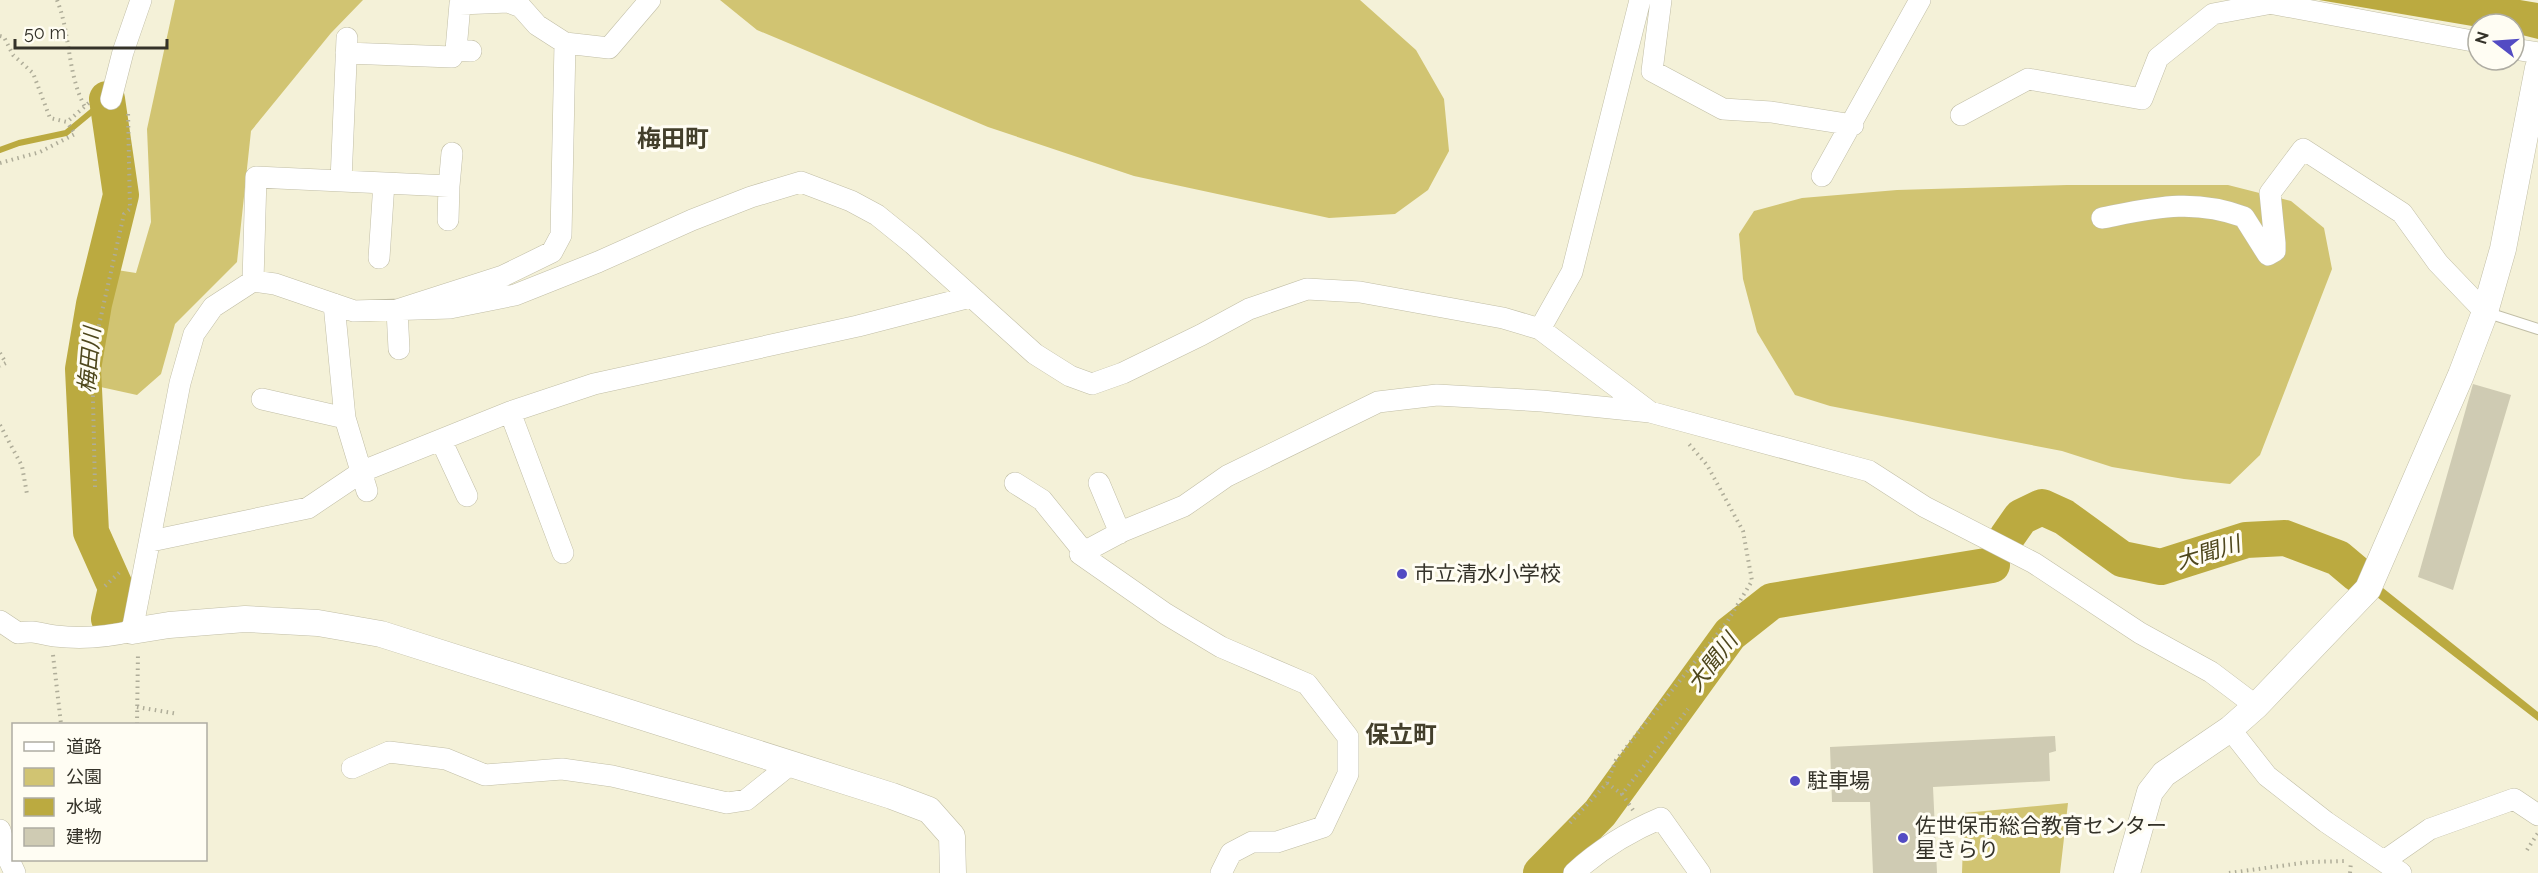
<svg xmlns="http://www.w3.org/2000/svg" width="2538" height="873" viewBox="0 0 2538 873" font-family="Raleway,'Noto Sans JP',sans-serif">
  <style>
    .green { fill: #d1c472 }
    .water { fill: #bbaa40 }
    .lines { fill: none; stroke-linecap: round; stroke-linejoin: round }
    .stream { stroke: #bbaa40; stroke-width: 6 }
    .river { stroke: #bbaa40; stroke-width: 36 }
    .building { fill: #cfcbb3 }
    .service-casing { stroke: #c1bea6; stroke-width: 12 }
    .minor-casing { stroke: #c1bea6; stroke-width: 22 }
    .tertiary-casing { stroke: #c1bea6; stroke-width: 27 }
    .path { stroke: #afad99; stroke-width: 4; stroke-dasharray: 1.5 4.5; stroke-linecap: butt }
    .service { stroke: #fff; stroke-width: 10 }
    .minor { stroke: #fff; stroke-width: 21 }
    .tertiary { stroke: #fff; stroke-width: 26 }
    .poi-dot { fill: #534bc3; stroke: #fffdf3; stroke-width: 2 }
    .labels { text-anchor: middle; stroke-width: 6; stroke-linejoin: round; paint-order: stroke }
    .poi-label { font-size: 21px; fill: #343229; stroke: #fffdf3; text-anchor: start }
    .water-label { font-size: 22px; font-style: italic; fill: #4e471c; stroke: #fffdf3 }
    .quarter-label { font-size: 24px; font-weight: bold; fill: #433f2b; stroke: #fffdf3 }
  </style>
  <rect width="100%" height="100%" fill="#f4f1d8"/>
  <path class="green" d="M175,0H363L331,33L251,131L237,262L175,324L161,374L137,395L96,386L117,270L136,273L151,222L147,129Z
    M720,0H1360L1416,50L1444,99L1449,151L1428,190L1395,214L1329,218L1134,176L988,127L757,30Z
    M2067,185H2228L2291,201L2324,228L2332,269L2260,455L2230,484L2184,479L2112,467L2062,451L1830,406L1795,395L1757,332L1743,279L1739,234L1754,211L1802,198L1897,190Z
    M2068,803L2060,873H1962L1964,813Z"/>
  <path class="water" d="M2319,0H2520L2538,3V39L2514,33V24H2478V27Z
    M2383,588L2538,712V721L2377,597Z"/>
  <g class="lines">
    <path class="stream" d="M0,150L19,143L66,133L107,99"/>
    <path class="river" d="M107,99L121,195L94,304L83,369L91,532L116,588L109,619
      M2007,537L2021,517L2042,507L2064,517L2122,559L2161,567L2246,540L2285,538L2338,558L2357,574
      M1541,873L1600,813L1730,634L1772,601L1992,565"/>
  </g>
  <path class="building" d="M2473,384L2511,395L2453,590L2418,577Z
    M2055,736L2056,751L2049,753L2050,781L1933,787L1937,873H1873L1870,802H1832L1830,747Z"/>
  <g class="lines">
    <g class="service-casing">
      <path id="service" d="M2485,312L2538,329"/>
    </g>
    <g class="minor-casing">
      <path id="minor" d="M1661,0L1652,71L1723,109L1771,112L1853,125
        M2253,0L2478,42
        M565,43L609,48L650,0
        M2514,49L2538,53
        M346,53L452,57L456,50L471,51
        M111,99L123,52L141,0
        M1961,115L2028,79L2142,99L2158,58L2213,14L2267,4
        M1822,176L1920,0
        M341,181L347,38
        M449,186L452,153
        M2102,218C2154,208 2192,198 2244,217L2268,255L2275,251V243L2270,193L2303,149L2402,213L2438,263L2485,312
        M379,258L384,183
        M253,281L256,177L449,186L448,220
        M334,304L345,418L367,491
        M1540,329L1572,272L1640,0
        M399,349L397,310L503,276L552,252L561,235L565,43L537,25L521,7L508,2L460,4L456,50
        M262,399L345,418
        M510,412L563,553
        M441,440L467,496
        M1015,483L1042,500L1084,552
        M1099,483L1120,533
        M151,541L308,508L363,471L510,412L594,384L858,326L970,297
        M0,621L18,633C37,630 39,634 55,636C81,639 107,637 132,631L180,383L194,334L213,307L253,281L275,284L354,311L450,308L515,295L598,262L692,220L751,197L801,182L851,201L877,215L913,244L1035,354L1070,376L1092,384L1123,373L1201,335L1249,309L1307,289L1360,292L1503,318L1540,329L1650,412
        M2230,729L2267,776L2326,822L2401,873
        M352,768L389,752L446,759L485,775L562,769L612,776L727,803L746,800L792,763
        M0,830L8,858L15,873
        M2384,861L2430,829L2514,799L2538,815
        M1221,873L1231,853L1252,842H1277L1323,827L1348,774V737L1307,684L1221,647L1166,614L1080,554L1123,531L1184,506L1227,476L1378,402L1437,395L1542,401L1650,412L1869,471L1925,507L2034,563L2140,633L2211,672L2256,706
        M1574,873C1600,849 1628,832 1661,818L1700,873"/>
    </g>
    <g class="tertiary-casing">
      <path id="tertiary" d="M132,631L169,625L245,619L318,623L381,634L892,796L929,810L952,836L953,873
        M2127,873L2150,792L2164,774L2230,729L2256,706L2368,589L2461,375L2485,312L2503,249L2538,68"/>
    </g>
    <path class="path" d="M57,0C71,35 67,74 85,107
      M0,36L4,37L13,55L33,73L50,118L67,122L91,101
      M0,163L40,152L75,134L67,122
      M0,353L6,363L0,366
      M0,425L22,466L27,494
      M95,487L92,356L124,214L130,209L128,111
      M105,586L122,570
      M53,655L61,724
      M137,707L178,714
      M137,724L138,652
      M1607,783L1623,795
      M1633,810L1622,794L1688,709
      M1570,823L1607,783L1616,760L1727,622L1752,581L1743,531L1707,465L1689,444
      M2527,850L2538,833
      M2229,873L2309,862L2347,861
      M2350,873L2351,862"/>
    <use href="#service" class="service"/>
    <use href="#minor" class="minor"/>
    <use href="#tertiary" class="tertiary"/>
  </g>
  <g class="poi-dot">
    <circle cx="1402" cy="574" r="6"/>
    <circle cx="1795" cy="781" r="6"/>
    <circle cx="1903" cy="838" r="6"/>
  </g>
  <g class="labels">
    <g class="poi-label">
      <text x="1414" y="581">市立清水小学校</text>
      <text x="1807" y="788">駐車場</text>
      <text x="1915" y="833">佐世保市総合教育センター<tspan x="1915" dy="24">星きらり</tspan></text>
    </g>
    <g class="water-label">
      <text transform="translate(89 360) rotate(-85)" y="8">梅田川</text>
      <text transform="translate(2208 552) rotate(-17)" y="8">大聞川</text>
      <text transform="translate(1712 662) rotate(-52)" y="8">大聞川</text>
    </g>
    <g class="quarter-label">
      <text x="673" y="147">梅田町</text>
      <text x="1401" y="743">保立町</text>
    </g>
  </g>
  <rect x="12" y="723" width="195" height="138" fill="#fffdf3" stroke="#aeaca2" stroke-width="1.5"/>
  <rect x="24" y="742" width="30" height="9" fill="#ffffff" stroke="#aeaca2" stroke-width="1.5"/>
  <text x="66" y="753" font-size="18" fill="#343229">道路</text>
  <rect x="24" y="768" width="30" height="18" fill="#d1c472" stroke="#aeaca2" stroke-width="1.5"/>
  <text x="66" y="783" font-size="18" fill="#343229">公園</text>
  <rect x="24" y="798" width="30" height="18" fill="#bbaa40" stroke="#aeaca2" stroke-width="1.5"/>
  <text x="66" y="813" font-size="18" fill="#343229">水域</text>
  <rect x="24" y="828" width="30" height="18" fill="#cfcbb3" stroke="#aeaca2" stroke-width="1.5"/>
  <text x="66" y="843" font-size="18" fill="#343229">建物</text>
  <g transform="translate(2496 42) rotate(287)"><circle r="28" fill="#fffdf3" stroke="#aeaca2" stroke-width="1.5"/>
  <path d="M0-4.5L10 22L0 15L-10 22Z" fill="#534bc3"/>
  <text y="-9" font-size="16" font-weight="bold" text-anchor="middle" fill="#343229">N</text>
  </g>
  <path d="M15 39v9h152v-9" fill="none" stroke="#343229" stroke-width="3"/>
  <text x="24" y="39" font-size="18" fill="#343229" stroke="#fffdf3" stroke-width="4.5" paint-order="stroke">50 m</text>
</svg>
